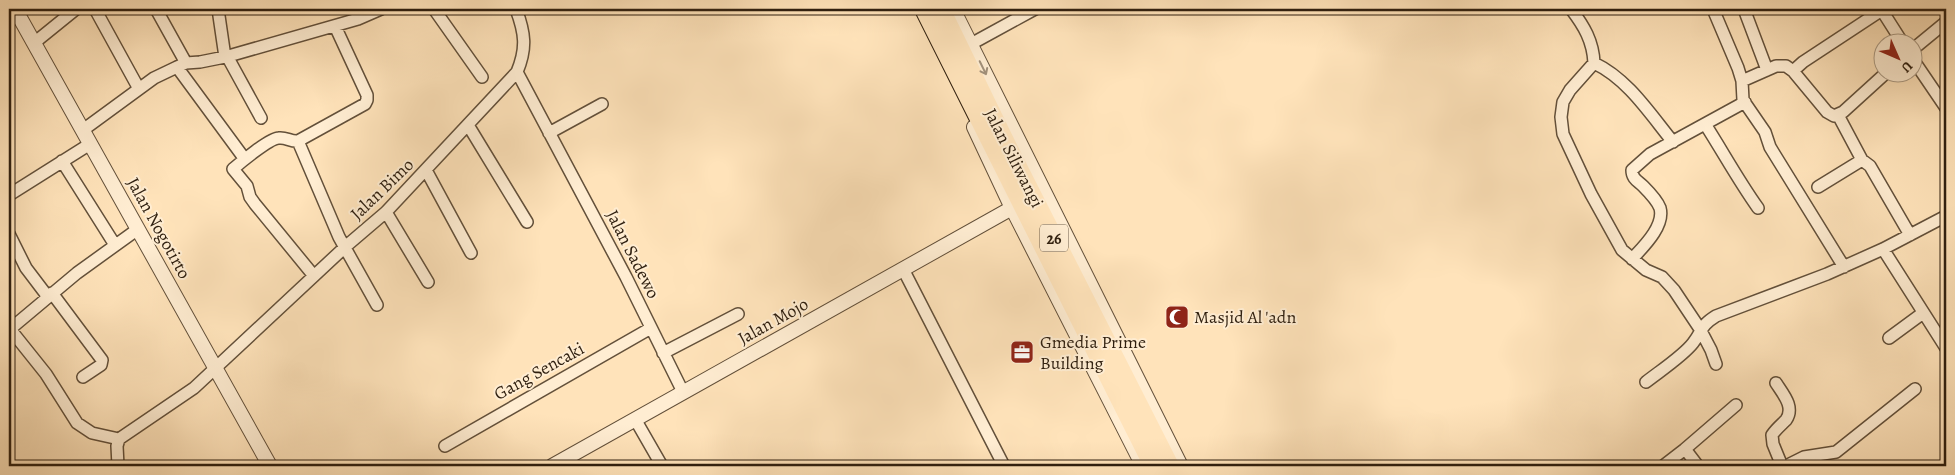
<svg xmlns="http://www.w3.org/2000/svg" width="1955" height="475" viewBox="0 0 1955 475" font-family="Alegreya,serif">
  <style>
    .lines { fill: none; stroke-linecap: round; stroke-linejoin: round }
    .minor-casing { stroke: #63503a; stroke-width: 14 }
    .tertiary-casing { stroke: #63503a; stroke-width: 16 }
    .trunk-casing { stroke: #2f1f0f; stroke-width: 20 }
    .minor { stroke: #ffedd2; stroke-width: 11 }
    .tertiary { stroke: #ffedd2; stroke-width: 14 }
    .trunk { stroke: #ffe3ba; stroke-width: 18 }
    .oneway { stroke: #a1907a }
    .labels { text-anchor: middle; stroke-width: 4; stroke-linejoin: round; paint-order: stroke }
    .shield { fill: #ffedd2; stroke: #6d5d4a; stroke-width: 1 }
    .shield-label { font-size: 16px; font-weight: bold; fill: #2f1f0f }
    .street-label { font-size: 18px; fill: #2f1f0f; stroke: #ffedd2 }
    .poi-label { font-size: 18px; fill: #2f1f0f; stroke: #ffedd2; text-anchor: start }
  </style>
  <rect width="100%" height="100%" fill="#ffe3ba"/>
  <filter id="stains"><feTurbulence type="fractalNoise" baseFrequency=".004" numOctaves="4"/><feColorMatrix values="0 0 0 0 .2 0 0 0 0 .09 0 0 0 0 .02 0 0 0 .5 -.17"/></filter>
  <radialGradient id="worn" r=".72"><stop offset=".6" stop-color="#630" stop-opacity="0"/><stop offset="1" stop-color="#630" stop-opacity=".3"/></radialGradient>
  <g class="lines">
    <g class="minor-casing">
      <path id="minor" d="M95,9L139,89
        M156,9L186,63
        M218,9L225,57
        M434,9L482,77
        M1571,9C1584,26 1593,41 1594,63L1570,90L1563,102L1561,117L1563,134L1591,194L1622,250L1646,270L1662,277L1674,290L1700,329L1711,350L1716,364
        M1713,9L1738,68L1742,81L1743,100L1765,132L1770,147L1844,267
        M1744,9L1767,70
        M1881,9L1902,42
        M34,43L76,9
        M971,44L1035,9
        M1912,50L1946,22
        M227,56L261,118
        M1912,58L1946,108
        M1594,63C1628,79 1650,114 1673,142
        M177,67L244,158
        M1793,71L1827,112L1834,116L1843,112L1887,72
        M517,72L626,277L683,392
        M1742,81L1776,66H1786L1793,71L1803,62L1882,10
        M1838,115L1862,160
        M1705,124C1723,152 1738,180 1758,208
        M468,125L527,222
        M83,130L154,78L177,67L186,63L200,62L225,57L358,19L381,9
        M549,133L602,104
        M298,141C291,142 286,137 279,138C270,138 241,162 233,169L247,186L250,197L255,204L314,276
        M298,141L339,237L377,305
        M298,141L365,104L367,100V95L335,26
        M62,161L115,245
        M426,170L471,253
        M1818,187L1862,160L1870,166L1910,235
        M9,195L90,144
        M386,212L428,282
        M9,234L26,268L48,297
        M1883,249L1946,348
        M1632,259C1643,247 1665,226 1660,208C1657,200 1649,192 1643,186C1638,181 1632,179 1632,170L1650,154L1745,102
        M903,269L1004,466
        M52,293L102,360L101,365L83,377
        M10,329L46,374L77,423L92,433L119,439
        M9,330L77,273L138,229
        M1889,338L1923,313
        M663,353L738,314
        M1646,382C1660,371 1683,356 1693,343C1703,330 1700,326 1716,316L1827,274L1883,249L1946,216
        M1776,383C1783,394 1795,407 1786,420C1781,425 1776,429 1772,435L1773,444L1782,466
        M635,419L662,466
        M445,446L651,328
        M118,466L117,446L119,439L194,388L345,247L386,212L517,72C527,48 525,33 516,9
        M1663,466L1685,449
        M1698,466L1685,449L1736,405
        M1786,466L1804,457L1836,452L1915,389"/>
    </g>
    <g class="tertiary-casing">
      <path id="tertiary" d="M15,9L270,466
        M953,9L1181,466
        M974,127L1012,208L1143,466
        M552,466L1012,208"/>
    </g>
    <g class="trunk-casing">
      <path id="trunk" d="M924,9L1153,466
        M941,9L1009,149L1170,466"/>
    </g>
    <use href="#minor" class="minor"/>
    <use href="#tertiary" class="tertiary"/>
    <use href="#trunk" class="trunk"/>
  </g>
  <defs><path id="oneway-shaft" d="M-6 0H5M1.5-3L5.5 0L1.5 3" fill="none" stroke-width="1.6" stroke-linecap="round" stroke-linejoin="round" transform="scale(1.25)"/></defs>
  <use class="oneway" href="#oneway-shaft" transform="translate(983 68) rotate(64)"/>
  <defs>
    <g id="mosque-square" transform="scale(1.25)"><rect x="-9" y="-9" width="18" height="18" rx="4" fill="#8f2418" stroke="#ffedd2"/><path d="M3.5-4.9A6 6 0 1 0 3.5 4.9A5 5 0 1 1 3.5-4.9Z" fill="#fff"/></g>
    <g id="office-square" transform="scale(1.25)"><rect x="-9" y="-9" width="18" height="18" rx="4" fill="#8f2418" stroke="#ffedd2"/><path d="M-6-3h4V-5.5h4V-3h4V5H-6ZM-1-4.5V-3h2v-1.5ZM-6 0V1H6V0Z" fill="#fff"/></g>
  </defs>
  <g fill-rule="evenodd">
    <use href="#mosque-square" x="1177" y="317"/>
    <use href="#office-square" x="1022" y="352"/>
  </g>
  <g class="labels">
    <rect class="shield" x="1040" y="224.5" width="28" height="27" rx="4"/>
    <g class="shield-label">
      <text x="1054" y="244">26</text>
    </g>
    <g class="street-label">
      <text transform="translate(1014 158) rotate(63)" y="6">Jalan Siliwangi</text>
      <text transform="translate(382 189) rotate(-44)" y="6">Jalan Bimo</text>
      <text transform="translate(159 228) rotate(61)" y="6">Jalan Nogotirto</text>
      <text transform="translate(633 254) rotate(63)" y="6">Jalan Sadewo</text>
      <text transform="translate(773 321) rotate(-29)" y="6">Jalan Mojo</text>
      <text transform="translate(539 371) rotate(-29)" y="6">Gang Sencaki</text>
    </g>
    <g class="poi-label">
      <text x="1194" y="323">Masjid Al 'adn</text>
      <text x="1040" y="348">Gmedia Prime<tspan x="1040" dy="21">Building</tspan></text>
    </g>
  </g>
  <rect width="1955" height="475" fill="none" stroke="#ffe3ba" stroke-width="30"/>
  <rect x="10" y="10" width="1935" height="455" fill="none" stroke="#2f1f0f" stroke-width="2.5"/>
  <rect x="15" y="15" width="1925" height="445" fill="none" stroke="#2f1f0f"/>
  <g transform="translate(1898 58) rotate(135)"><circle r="24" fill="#ffedd2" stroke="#ac9b84"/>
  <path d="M0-4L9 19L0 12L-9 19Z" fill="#8f2418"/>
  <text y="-8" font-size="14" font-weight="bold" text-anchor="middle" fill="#2f1f0f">U</text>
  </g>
  <rect width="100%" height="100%" filter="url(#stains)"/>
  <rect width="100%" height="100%" fill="url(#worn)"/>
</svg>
